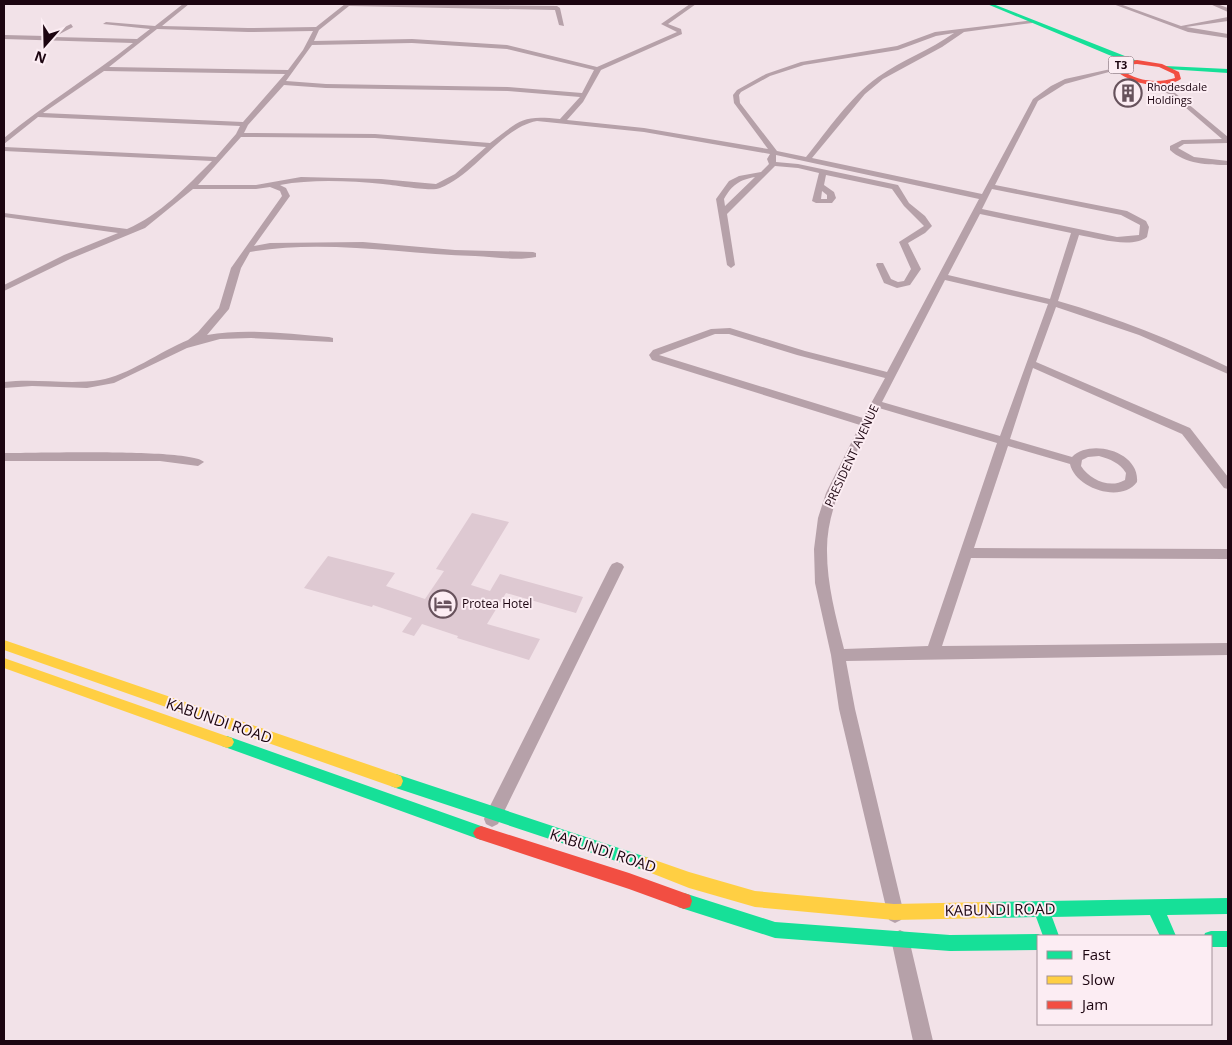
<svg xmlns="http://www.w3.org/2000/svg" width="1232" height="1045" viewBox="0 0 1232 1045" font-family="'Open Sans',sans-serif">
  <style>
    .building { fill: #dec9d2 }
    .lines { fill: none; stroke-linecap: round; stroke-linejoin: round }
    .street { fill: #b6a1a9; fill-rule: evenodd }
    .fast { fill: #16e098; fill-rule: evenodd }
    .slow { fill: #ffcf43; fill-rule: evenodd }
    .jam { fill: #f24e42; fill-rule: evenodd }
    .labels { text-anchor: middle; stroke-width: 4; stroke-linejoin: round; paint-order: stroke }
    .shield { fill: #fcedf3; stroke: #5f4b54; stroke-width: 1 }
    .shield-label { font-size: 11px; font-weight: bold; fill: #1c0510 }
    .far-poi-label { font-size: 11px; fill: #1c0510; stroke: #fcedf3; text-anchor: start }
    .street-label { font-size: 12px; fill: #1c0510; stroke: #fcedf3 }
    .poi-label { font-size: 12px; fill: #1c0510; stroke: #fcedf3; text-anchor: start }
    .near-street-label { font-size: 15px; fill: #1c0510; stroke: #fcedf3 }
  </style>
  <rect width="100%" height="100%" fill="#f2e2e8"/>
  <path class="building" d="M472,513L509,522L471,585L490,591L500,574L583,597L576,613L506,593L487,624L540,639L529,660L457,638L458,636L422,624L414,636L402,632L412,618L373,605L372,607L304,588L328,556L395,573L386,586L425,599L444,571L436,569Z"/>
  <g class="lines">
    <path class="street" d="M183,4H189L162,26L248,28L316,27L345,4L557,6L560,8L564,26L559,25L555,10L349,6L319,30L314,41L412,39L507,45L597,67L677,32L661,24L690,4H696L668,24L681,29L682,34L601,70L583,102L567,120L644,128L768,149L734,103L733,95L737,90L766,74L801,62L897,46L935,32L1034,20L1032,23L964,32L942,47L883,79L865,94L812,158L982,194L1033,99L1051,86L1065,79L1120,67V69L1065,84L1038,101L995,185L1127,211L1146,221L1149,227L1147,237C1132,249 1097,238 1079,235L1058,301C1117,318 1173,340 1228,367V374L1139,335L1056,307L1036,362L1190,428L1228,477V489L1224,488L1182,434L1033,368L1010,439L1072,457C1091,438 1140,452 1137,482C1121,504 1075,488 1070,464L1008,446L974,548L1228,549V559L971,558L942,646L1228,643V655L846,661L855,709L904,914L901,920L895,923L889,920L839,709L831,655L815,583L814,549L818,518L826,493L860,425L652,360L649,355L653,350L711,329L730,328L805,351L887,372L979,199L776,155V162L798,164L898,185L909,203L925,216L932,226L925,233L908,243L921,269L910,285L897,288L884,283L876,265L877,263H883L891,279L898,282L904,281L911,269L899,242L924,226L904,206L892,189L826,175L824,185L834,192L836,198L832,203H816L812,201L819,173L798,168L775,166L727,214L735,265L731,268L727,265L716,199L729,181L739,176L761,172L769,164L767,159L770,154L644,132L537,121C502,127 475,175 440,188C432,192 395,185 383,184C349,181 313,179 280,185L286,188L290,196L254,246L270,243L363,242L455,250L533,252L536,253V257C517,261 494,257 475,256C400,254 325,239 250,252L241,268L229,309L207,335C247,328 288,334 329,337L333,338V342L251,338L220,339L187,348L114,383L87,388L32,386L4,388V382C36,378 68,385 100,380C127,376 161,351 188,340L198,332L219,308L231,268L282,196L280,191L270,187L256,189H193L145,228L70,259L4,291V285L64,255L118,233L4,217V213L127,229C160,215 187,186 212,161L4,151V147L216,157L236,134L240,126L38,117L4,144V138C45,104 91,76 133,43L4,39V35L46,36L71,24L73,27L54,37L137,39L150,29L103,24L106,22L155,26ZM157,29L248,32L313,31L303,50L288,70L109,67ZM954,33C930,50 902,60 878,77C849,98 828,130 806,157L777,151L740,103L739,95L741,92L770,76L804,65L898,50L936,36ZM412,43L507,49L594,70L582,93L508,87L326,84L286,81L312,45ZM104,71L285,74L243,122L43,113ZM284,85L326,88L508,91L580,97L560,119C521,115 521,120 490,143L375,134L244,133L248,125ZM241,137L375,138L486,147L455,174L436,184L381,179L301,177L256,185H198ZM755,177L725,206L724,199C732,185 739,180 755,177ZM992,189L1121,215L1140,225L1139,235L1117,237L982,209ZM822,191L827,195V199H821ZM980,214L1071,233L1050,299L948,275ZM945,280L1048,304L1000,436L882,402ZM715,334H729L797,355L885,378L863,418L659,355ZM879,408L997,443L928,646L844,649C836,617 827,585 827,551C826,503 858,450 879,408ZM1099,456C1110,459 1120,463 1126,473L1125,480C1110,489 1090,480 1081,466L1082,460L1088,457Z
      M1113,4H1120L1181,26L1228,17V21L1186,27L1228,34V38L1188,32Z
      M1210,4H1217L1228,8V12Z
      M1143,80H1147L1175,93L1228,137V143L1184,144L1178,148L1194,157L1228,161V165C1208,165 1185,164 1170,150V146L1182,140L1222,139L1171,95L1143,82Z
      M4,453C31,453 193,448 204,462L198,466L160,461H4Z
      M617,562L622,564L624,567L498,824L492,827L486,824L484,819L486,814L610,567L612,564Z
      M900,930L906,933L909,939L933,1041H913L891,939L894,933Z"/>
    <path class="fast" d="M987,4H993L1140,62L1137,64L1109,55Z
      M1165,66L1228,69V73L1167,69Z
      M227,736L481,826L486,828L489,833L486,838L481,840L222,746L220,742L222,738Z
      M396,774L646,857L651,859L654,864L651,869L646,871L396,788L391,786L389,781L391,776Z
      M684,893L775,922L950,935L1038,934L1043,936L1036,917L988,918L982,916L980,910L982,904L988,902L1228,898V914L1167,915L1176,936H1160L1150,915L1052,917L1059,936H1038V950L950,951L775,938L678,907L676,901L678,895Z
      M1211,931H1228V947H1211V936H1204L1205,933Z"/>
    <path class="slow" d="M4,640L396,774L401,776L403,781L401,786L396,788L4,650Z
      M4,658L232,738L234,742L232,746L227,748L4,668Z
      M646,857L689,872L755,891L894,904L988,902L994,904L996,910L994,916L988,918L894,920L755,907L689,888L641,869L638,864L641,859Z"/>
    <path class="jam" d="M1137,60L1162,64L1179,72L1181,79C1162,91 1131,84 1115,70L1122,63ZM1137,64L1159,67L1174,74L1175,78C1156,84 1138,81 1121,70L1126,65Z
      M481,826L629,873L690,895L692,901L690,907L684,909L629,889L481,840L476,838L473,833L476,828Z"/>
  </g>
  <defs>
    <g id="building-ring" transform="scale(1.4375)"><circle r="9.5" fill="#fcedf3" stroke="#67525c" stroke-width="1.5"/><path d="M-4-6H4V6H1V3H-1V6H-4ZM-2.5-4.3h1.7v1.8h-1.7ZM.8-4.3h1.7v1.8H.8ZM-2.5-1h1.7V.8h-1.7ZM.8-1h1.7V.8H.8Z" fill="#67525c"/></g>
    <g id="hotel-ring" transform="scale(1.4375)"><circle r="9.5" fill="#fcedf3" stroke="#67525c" stroke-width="1.5"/><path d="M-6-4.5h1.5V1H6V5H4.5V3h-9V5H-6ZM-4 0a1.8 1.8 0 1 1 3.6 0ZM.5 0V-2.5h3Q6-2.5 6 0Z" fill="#67525c"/></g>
  </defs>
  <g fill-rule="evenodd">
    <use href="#building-ring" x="1128" y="93"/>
    <use href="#hotel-ring" x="443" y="604"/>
  </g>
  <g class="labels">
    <rect class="shield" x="1108.5" y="56.5" width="25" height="17" rx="4"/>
    <g class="shield-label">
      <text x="1121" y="69">T3</text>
    </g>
    <g class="far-poi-label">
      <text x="1147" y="91">Rhodesdale<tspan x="1147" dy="13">Holdings</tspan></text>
    </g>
    <g class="street-label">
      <text transform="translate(852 456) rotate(-65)" y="4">PRESIDENT AVENUE</text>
    </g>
    <g class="poi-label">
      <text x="462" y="608">Protea Hotel</text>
    </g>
    <g class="near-street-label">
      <text transform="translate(219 721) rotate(19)" y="5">KABUNDI ROAD</text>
      <text transform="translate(603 851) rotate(18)" y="5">KABUNDI ROAD</text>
      <text transform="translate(1000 910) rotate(-1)" y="5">KABUNDI ROAD</text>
    </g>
  </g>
  <rect width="1232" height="1045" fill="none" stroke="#1c0510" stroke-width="10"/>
  <rect x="1037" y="935" width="175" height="90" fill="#fcedf3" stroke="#a29098"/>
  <rect x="1047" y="951" width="25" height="8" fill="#16e098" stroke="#a29098"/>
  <text x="1082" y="960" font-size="15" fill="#1c0510">Fast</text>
  <rect x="1047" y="976" width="25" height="8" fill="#ffcf43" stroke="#a29098"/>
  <text x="1082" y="985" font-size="15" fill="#1c0510">Slow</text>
  <rect x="1047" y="1001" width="25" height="8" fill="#f24e42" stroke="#a29098"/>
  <text x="1082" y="1010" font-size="15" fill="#1c0510">Jam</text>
  <g transform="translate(45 45) rotate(200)" stroke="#fcedf3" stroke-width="4" paint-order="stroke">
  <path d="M0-4L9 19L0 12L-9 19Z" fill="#1c0510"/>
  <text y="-8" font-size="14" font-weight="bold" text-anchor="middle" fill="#1c0510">N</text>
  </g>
</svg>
